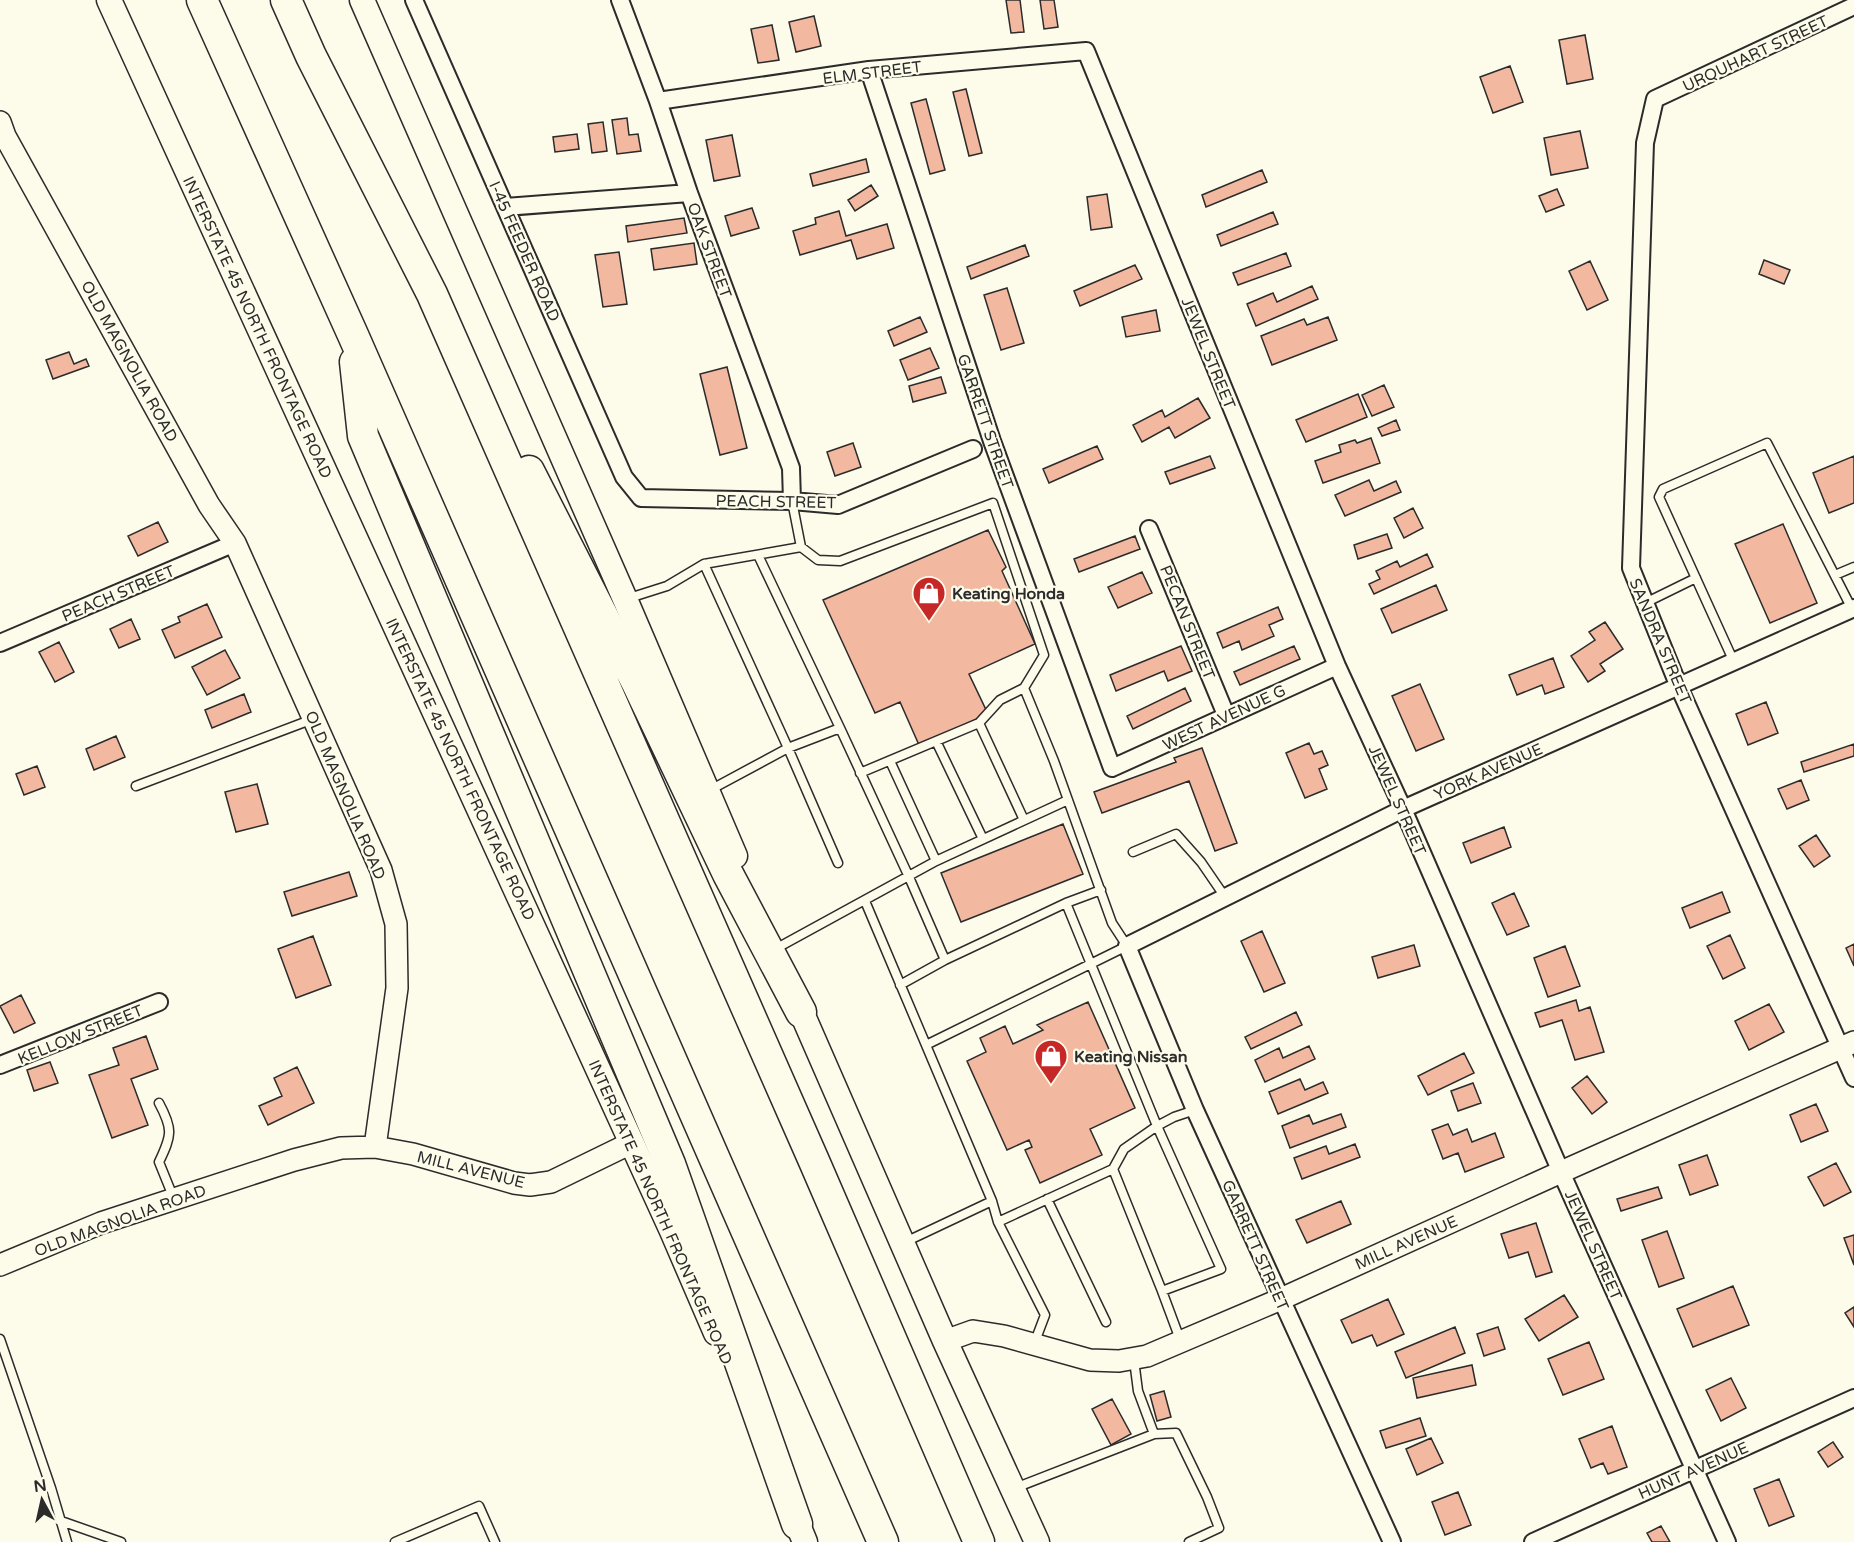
<svg xmlns="http://www.w3.org/2000/svg" width="1854" height="1542" viewBox="0 0 1854 1542" font-family="'Varela Round',sans-serif">
  <style>
    .building { fill: #f2b8a0; stroke: #2b2b2b; stroke-width: 1.5 }
    .lines { fill: none; stroke-linecap: round; stroke-linejoin: round }
    .service-casing { stroke: #2b2b2b; stroke-width: 11 }
    .minor-casing { stroke: #2b2b2b; stroke-width: 20 }
    .tertiary-casing { stroke: #2b2b2b; stroke-width: 24 }
    .secondary-casing { stroke: #2b2b2b; stroke-width: 27 }
    .motorway-casing { stroke: #2b2b2b; stroke-width: 33 }
    .service { stroke: #fdfbea; stroke-width: 8 }
    .minor { stroke: #fdfbea; stroke-width: 16 }
    .tertiary { stroke: #fdfbea; stroke-width: 21 }
    .secondary { stroke: #fdfbea; stroke-width: 24 }
    .motorway { stroke: #fdfbea; stroke-width: 30 }
    .labels { text-anchor: middle; stroke-width: 4.5; stroke-linejoin: round; paint-order: stroke }
    .street-label { font-size: 16px; fill: #2b2b2b; stroke: #fdfbea }
    .poi-label { font-size: 16px; font-weight: bold; fill: #2b2b2b; stroke: #fdfbea; text-anchor: start }
  </style>
  <rect width="100%" height="100%" fill="#fdfbea"/>
  <path class="building" d="M1006,0H1020L1024,32L1011,33Z
    M1040,0H1054L1058,27L1044,29Z
    M814,16L821,46L796,52L789,22Z
    M772,25L779,60L758,63L751,29Z
    M1585,35L1593,79L1567,84L1559,40Z
    M1510,66L1523,102L1493,113L1480,77Z
    M966,89L982,153L969,156L953,92Z
    M926,99L945,170L930,174L911,103Z
    M627,118L629,135L638,134L641,151L617,154L612,120Z
    M603,122L607,151L592,153L588,124Z
    M1580,131L1588,168L1551,175L1544,138Z
    M577,134L579,149L555,152L553,137Z
    M732,135L740,176L714,181L706,140Z
    M866,159L869,172L813,186L810,174Z
    M1262,170L1267,182L1206,207L1202,195Z
    M871,185L878,196L855,211L848,200Z
    M1557,189L1564,205L1546,212L1539,196Z
    M1107,194L1112,227L1091,230L1087,197Z
    M752,208L759,228L731,236L725,216Z
    M839,211L846,236L887,224L894,248L857,259L851,240L800,255L793,231L816,224L815,218Z
    M1273,212L1278,224L1221,246L1217,235Z
    M684,218L687,233L628,242L626,226Z
    M694,243L697,264L654,270L651,249Z
    M1025,245L1029,256L971,279L967,267Z
    M619,252L627,304L603,307L595,255Z
    M1286,253L1291,266L1238,285L1233,273Z
    M1764,260L1790,270L1784,284L1759,274Z
    M1590,261L1608,300L1587,310L1569,271Z
    M1135,265L1142,279L1080,306L1074,291Z
    M1312,286L1318,299L1256,326L1247,304L1273,293L1277,302Z
    M1007,288L1024,343L1001,350L984,295Z
    M1156,310L1160,331L1126,337L1122,317Z
    M920,317L927,332L894,346L888,331Z
    M1328,317L1337,340L1272,365L1261,336L1304,319L1307,325Z
    M930,348L939,368L908,380L900,360Z
    M69,352L74,364L86,359L89,366L53,379L46,360Z
    M727,367L747,448L720,455L700,374Z
    M941,377L946,393L913,402L909,386Z
    M1384,385L1394,407L1372,416L1362,395Z
    M1358,394L1367,417L1306,442L1296,420Z
    M1198,398L1210,418L1175,438L1169,427L1142,442L1133,425L1162,410L1165,417Z
    M1396,420L1400,430L1382,436L1378,428Z
    M1371,438L1380,463L1323,483L1315,461L1341,452L1339,445L1355,440L1357,443Z
    M853,443L861,467L835,476L827,452Z
    M1097,446L1103,459L1049,483L1043,469Z
    M1210,456L1215,468L1170,484L1165,472Z
    M1854,456V503L1829,513L1813,473Z
    M1369,480L1374,491L1396,481L1401,492L1345,516L1335,495Z
    M1413,508L1423,528L1404,538L1394,518Z
    M158,522L168,542L138,556L128,536Z
    M1783,524L1817,603L1770,623L1735,544Z
    M988,530L1006,567L1002,571L1035,644L969,674L988,714L919,745L900,702L875,713L823,600Z
    M1387,534L1392,548L1358,559L1354,545Z
    M1135,536L1140,549L1079,572L1074,559Z
    M1427,554L1433,567L1374,594L1369,584L1380,579L1376,571L1397,561L1400,567Z
    M1142,572L1152,593L1118,608L1108,587Z
    M1436,585L1447,610L1392,633L1381,609Z
    M207,604L222,637L175,658L162,630L180,622L178,617Z
    M1278,607L1283,619L1269,625L1274,636L1242,650L1239,641L1223,648L1217,633Z
    M131,619L140,639L119,648L110,629Z
    M1605,622L1623,649L1600,664L1605,671L1588,682L1571,656L1595,640L1589,632Z
    M59,642L74,672L55,682L39,652Z
    M1181,646L1192,671L1168,681L1164,671L1116,691L1110,675Z
    M1294,646L1300,659L1240,685L1234,672Z
    M225,650L240,678L207,695L192,667Z
    M1553,658L1564,687L1545,694L1542,685L1517,695L1509,675Z
    M1420,684L1444,739L1416,751L1392,696Z
    M1185,688L1191,701L1133,729L1127,716Z
    M244,694L251,712L212,728L205,710Z
    M1766,702L1778,733L1748,745L1736,714Z
    M116,736L125,757L94,770L86,749Z
    M1309,743L1314,754L1322,751L1328,765L1319,769L1327,789L1305,798L1286,753Z
    M1854,744V756L1804,772L1801,762Z
    M1202,748L1237,843L1215,851L1189,781L1102,813L1094,792L1176,762L1174,758Z
    M37,766L45,787L24,795L16,774Z
    M1801,780L1809,800L1787,809L1778,789Z
    M257,784L268,824L236,832L225,792Z
    M1063,824L1083,874L961,922L941,873Z
    M1504,827L1511,847L1471,863L1463,843Z
    M1816,835L1830,856L1814,867L1799,846Z
    M349,872L357,896L292,916L284,892Z
    M1722,892L1730,912L1690,928L1682,908Z
    M1514,893L1529,926L1507,935L1492,903Z
    M1262,931L1285,983L1264,992L1241,941Z
    M1730,935L1745,968L1723,979L1707,946Z
    M313,936L331,985L296,998L278,949Z
    M1854,944V966L1846,948Z
    M1414,945L1420,966L1378,978L1372,957Z
    M1565,946L1580,986L1548,997L1534,958Z
    M21,995L35,1023L14,1033L0,1006Z
    M1576,1000L1579,1011L1590,1007L1604,1052L1575,1060L1562,1020L1540,1027L1535,1013Z
    M1088,1002L1135,1108L1090,1129L1102,1155L1040,1183L1025,1150L1032,1147L1029,1140L1007,1150L967,1061L986,1052L980,1038L1005,1026L1013,1044L1043,1030L1037,1025Z
    M1769,1004L1784,1032L1749,1050L1735,1021Z
    M1296,1012L1302,1025L1251,1049L1245,1037Z
    M146,1036L158,1069L131,1079L148,1125L112,1138L89,1075L119,1065L113,1048Z
    M1309,1046L1315,1059L1265,1082L1255,1060L1279,1048L1283,1058Z
    M1464,1053L1474,1073L1428,1095L1418,1076Z
    M50,1062L58,1083L34,1091L27,1070Z
    M297,1067L314,1103L268,1125L259,1106L282,1096L274,1078Z
    M1587,1076L1607,1102L1592,1114L1572,1088Z
    M1300,1079L1305,1090L1323,1082L1328,1093L1278,1114L1269,1092Z
    M1473,1083L1481,1103L1458,1111L1451,1091Z
    M1816,1104L1828,1131L1801,1142L1790,1115Z
    M1341,1114L1346,1127L1290,1148L1282,1126L1309,1115L1313,1124Z
    M1448,1124L1453,1135L1467,1129L1472,1142L1495,1133L1504,1157L1465,1172L1458,1153L1443,1159L1432,1130Z
    M1355,1144L1360,1157L1302,1179L1294,1158L1326,1146L1329,1154Z
    M1707,1155L1718,1185L1690,1195L1679,1165Z
    M1836,1163L1851,1192L1824,1206L1808,1177Z
    M1658,1187L1662,1198L1621,1211L1617,1199Z
    M1341,1201L1351,1224L1307,1243L1296,1220Z
    M1536,1223L1552,1272L1536,1277L1528,1252L1509,1258L1501,1234Z
    M1667,1231L1684,1278L1659,1287L1642,1240Z
    M1854,1235V1265L1844,1238Z
    M1733,1286L1749,1325L1693,1347L1677,1309Z
    M1564,1295L1578,1317L1539,1341L1525,1319Z
    M1388,1299L1404,1334L1377,1346L1372,1335L1352,1343L1341,1320Z
    M1854,1307V1327L1845,1313Z
    M1455,1327L1465,1353L1406,1378L1395,1352Z
    M1498,1327L1505,1349L1484,1356L1477,1334Z
    M1589,1342L1604,1379L1563,1395L1548,1359Z
    M1472,1365L1476,1385L1417,1398L1413,1378Z
    M1731,1378L1746,1408L1721,1421L1706,1390Z
    M1164,1391L1171,1417L1157,1421L1150,1395Z
    M1112,1399L1131,1434L1111,1445L1092,1409Z
    M1420,1418L1426,1436L1386,1448L1380,1431Z
    M1612,1426L1627,1467L1608,1474L1603,1463L1591,1468L1579,1439Z
    M1431,1438L1443,1463L1417,1475L1406,1449Z
    M1833,1442L1843,1457L1828,1467L1818,1452Z
    M1779,1479L1794,1516L1769,1526L1754,1489Z
    M1458,1492L1471,1525L1445,1535L1432,1502Z
    M1661,1526L1670,1542H1652L1647,1533Z"/>
  <g class="lines">
    <g class="service-casing">
      <path id="service" d="M792,501L801,547L818,560L840,561L993,503L1044,655L1024,688L1054,761L1112,923L1127,946L926,1045
        M704,564L801,547
        M1835,575L1854,567
        M626,599L667,586L704,564L788,748L838,863
        M1645,603L1696,578
        M1734,662L1659,497L1663,489L1767,443L1852,609
        M979,723L1024,820
        M840,728L909,877L945,960L1066,903
        M936,741L983,839
        M890,761L936,861
        M860,773L979,723L1000,700L1024,688
        M136,786L313,719
        M710,790L788,748L840,728L758,555
        M1133,852L1176,834L1201,862L1225,897
        M1101,890L1066,903L1157,1126L1124,1149L1113,1169L1162,1291L1181,1342
        M865,901L992,1201L998,1222L1045,1315L1034,1344
        M777,948L936,861L1068,800
        M900,985L945,960
        M159,1103C173,1129 172,1135 159,1162L174,1199
        M1047,1199L1106,1322
        M998,1222L1113,1169
        M903,1243L992,1201
        M1162,1291L1221,1269L1157,1126L1174,1117L1195,1110
        M0,1339L51,1488L67,1542
        M1134,1360L1138,1391L1154,1434
        M1015,1488L1154,1434L1176,1433L1207,1497L1219,1528L1189,1542
        M61,1521L121,1542
        M395,1542L479,1506L495,1542"/>
    </g>
    <g class="minor-casing">
      <path id="minor" d="M414,0L624,477L641,498L792,501L838,505L973,449
        M620,0L658,101L689,193L791,468L792,501
        M1854,6L1655,99L1645,143L1631,568L1679,687L1854,1078
        M869,70L992,441L1112,768L1337,666
        M658,101L869,70L1086,51L1337,666L1403,809L1561,1172L1727,1542
        M506,207L689,193
        M1149,529L1226,715
        M0,643L235,543
        M0,1065L159,1002
        M1392,1542L1195,1110L1127,946L1403,809L1854,608
        M1533,1542L1854,1398"/>
    </g>
    <g class="tertiary-casing">
      <path id="tertiary" d="M0,122L5,136L209,505L235,543L381,870L396,924L397,988L375,1147L341,1148L294,1160L101,1223L0,1265
        M375,1147L413,1154L514,1183L530,1185L551,1182L631,1143
        M945,1341L973,1331L1004,1336L1090,1360L1119,1361L1147,1356L1281,1299L1561,1172L1854,1042"/>
    </g>
    <g class="secondary-casing">
      <path id="secondary" d="M109,0L672,1231L716,1333
        M362,0L625,599L735,856
        M794,995L945,1341L1037,1542
        M791,1508L805,1542"/>
    </g>
    <g class="motorway-casing">
      <path id="motorway" d="M202,0L353,335L883,1542
        M286,0L311,56L432,294L814,1161L979,1542
        M355,362L363,436L670,1164L797,1524
        M529,471L637,683L728,874L801,1012"/>
    </g>
    <use href="#service" class="service"/>
    <use href="#minor" class="minor"/>
    <use href="#tertiary" class="tertiary"/>
    <use href="#secondary" class="secondary"/>
    <use href="#motorway" class="motorway"/>
  </g>
  <defs>
    <g id="shop-pin" transform="scale(1.725)"><path d="M0 17L-7.5 6A9.5 9.5 0 1 1 7.5 6Z" fill="#c62828" stroke="#fdfbea"/><path d="M-5-2.5h2.3a2.7 3.5 0 0 1 5.4 0H5L5.5 6h-11ZM-1.5-2.5h3a1.5 2.3 0 0 0-3 0Z" fill="#fff"/></g>
  </defs>
  <g fill-rule="evenodd">
    <use href="#shop-pin" x="929" y="593"/>
    <use href="#shop-pin" x="1051" y="1056"/>
  </g>
  <g class="labels">
    <g class="street-label">
      <text transform="translate(1755 53) rotate(-25)" y="6">URQUHART STREET</text>
      <text transform="translate(872 72) rotate(-7)" y="6">ELM STREET</text>
      <text transform="translate(710 250) rotate(70)" y="6">OAK STREET</text>
      <text transform="translate(525 251) rotate(66)" y="6">I-45 FEEDER ROAD</text>
      <text transform="translate(258 327) rotate(65)" y="6">INTERSTATE 45 NORTH FRONTAGE ROAD</text>
      <text transform="translate(1209 353) rotate(68)" y="6">JEWEL STREET</text>
      <text transform="translate(130 361) rotate(61)" y="6">OLD MAGNOLIA ROAD</text>
      <text transform="translate(986 421) rotate(71)" y="6">GARRETT STREET</text>
      <text transform="translate(776 501) rotate(1)" y="6">PEACH STREET</text>
      <text transform="translate(118 593) rotate(-23)" y="6">PEACH STREET</text>
      <text transform="translate(1188 622) rotate(68)" y="6">PECAN STREET</text>
      <text transform="translate(1661 641) rotate(67)" y="6">SANDRA STREET</text>
      <text transform="translate(1224 717) rotate(-25)" y="6">WEST AVENUE G</text>
      <text transform="translate(461 769) rotate(65)" y="6">INTERSTATE 45 NORTH FRONTAGE ROAD</text>
      <text transform="translate(1488 771) rotate(-24)" y="6">YORK AVENUE</text>
      <text transform="translate(346 795) rotate(67)" y="6">OLD MAGNOLIA ROAD</text>
      <text transform="translate(1398 800) rotate(66)" y="6">JEWEL STREET</text>
      <text transform="translate(80 1034) rotate(-22)" y="6">KELLOW STREET</text>
      <text transform="translate(471 1169) rotate(14)" y="6">MILL AVENUE</text>
      <text transform="translate(661 1212) rotate(66)" y="6">INTERSTATE 45 NORTH FRONTAGE ROAD</text>
      <text transform="translate(120 1220) rotate(-20)" y="6">OLD MAGNOLIA ROAD</text>
      <text transform="translate(1406 1242) rotate(-24)" y="6">MILL AVENUE</text>
      <text transform="translate(1256 1245) rotate(66)" y="6">GARRETT STREET</text>
      <text transform="translate(1594 1245) rotate(66)" y="6">JEWEL STREET</text>
      <text transform="translate(1693 1470) rotate(-24)" y="6">HUNT AVENUE</text>
    </g>
    <g class="poi-label">
      <text x="952" y="599">Keating Honda</text>
      <text x="1074" y="1062">Keating Nissan</text>
    </g>
  </g>
  <g transform="translate(42 1500) rotate(352)" stroke="#fdfbea" stroke-width="4.5" paint-order="stroke">
  <path d="M0-4.5L10 22L0 15L-10 22Z" fill="#2b2b2b"/>
  <text y="-9" font-size="16" font-weight="bold" text-anchor="middle" fill="#2b2b2b">N</text>
  </g>
</svg>
